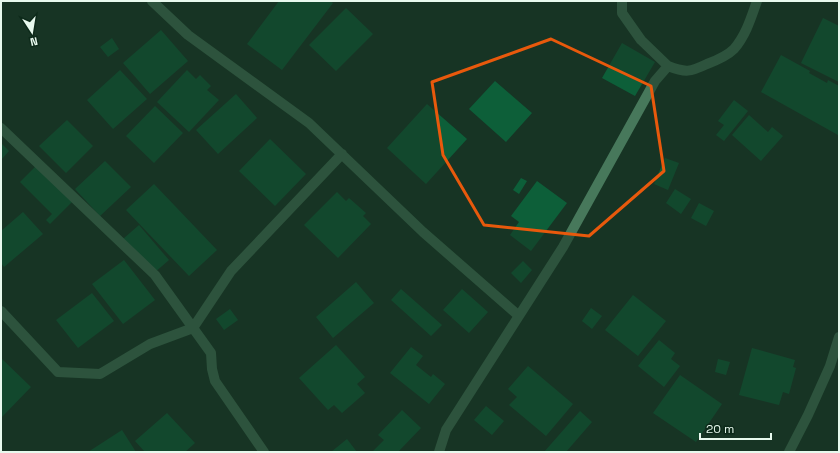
<svg xmlns="http://www.w3.org/2000/svg" width="840" height="453" viewBox="0 0 840 453" font-family="'Space Grotesk',sans-serif">
  <style>
    .building { fill: #0d5f39 }
    .lines { fill: none; stroke-linecap: round; stroke-linejoin: round }
    .street { stroke: #47785b; stroke-width: 10 }
    .marked { fill: none; stroke: #e8590c; stroke-width: 3; stroke-linejoin: round }
  </style>
  <rect width="100%" height="100%" fill="#173424"/>
  <path class="building" d="M279,1H330L333,3L282,70L247,44Z
    M346,8L373,34L336,71L309,45Z
    M823,18L839,26V82L801,63Z
    M161,30L188,61L150,94L123,63Z
    M112,38L119,49L108,57L100,47Z
    M622,43L655,62L635,96L602,78Z
    M781,55L810,71L809,73L827,83L828,80L839,86V134L838,135L761,92Z
    M120,70L147,99L113,129L87,100Z
    M187,70L196,79L200,75L211,86L207,90L219,100L189,132L157,102Z
    M495,81L532,113L506,142L469,109Z
    M236,94L257,118L218,154L196,130Z
    M734,100L748,111L724,141L716,135L724,125L718,121Z
    M427,104L467,139L426,184L387,148Z
    M155,106L183,133L154,163L126,136Z
    M749,115L768,132L772,127L783,136L761,161L732,135Z
    M67,120L93,146L66,173L39,146Z
    M270,139L306,174L275,206L239,171Z
    M1,143L9,151L1,160Z
    M665,158L679,163L668,190L654,184Z
    M105,161L131,187L100,216L75,189Z
    M37,165L73,201L50,224L46,220L52,214L20,182Z
    M521,178L527,181L519,194L513,190Z
    M537,181L567,203L531,251L510,235L519,222L511,216Z
    M154,184L217,250L189,276L126,210Z
    M675,189L691,199L681,214L666,203Z
    M337,192L346,201L349,198L366,213L363,216L371,224L338,258L304,225Z
    M699,203L714,211L706,226L691,218Z
    M23,212L43,234L4,267L1,263V231Z
    M139,225L169,260L154,273L123,239Z
    M124,260L155,300L123,324L92,284Z
    M523,261L532,270L521,283L511,273Z
    M356,282L374,303L333,338L316,317Z
    M401,289L442,325L431,336L391,300Z
    M462,289L488,312L469,333L443,310Z
    M92,293L114,321L78,348L56,320Z
    M633,295L666,321L638,356L605,330Z
    M591,308L602,316L592,329L582,321Z
    M230,309L238,320L224,330L216,319Z
    M659,340L675,353L671,359L680,366L664,387L638,366Z
    M336,345L365,377L357,384L365,393L342,413L334,405L328,410L299,378Z
    M411,347L423,356L416,365L431,377L433,374L445,384L429,404L390,373Z
    M752,348L795,360L793,367L796,368L789,394L783,392L779,405L739,395Z
    M2,359L31,387L1,418V360Z
    M718,359L730,362L726,375L715,372Z
    M528,366L573,404L546,436L509,405L517,397L508,389Z
    M680,375L722,404L696,442L653,413Z
    M486,406L504,421L492,435L474,420Z
    M402,410L421,428L398,452H372L384,440L378,435Z
    M580,411L592,422L566,452H544Z
    M167,413L195,443L185,452H145L135,441Z
    M122,430L136,452H88Z
    M347,439L357,452H331Z"/>
  <g class="lines">
    <path class="street" d="M152,1L188,35L309,123L423,232L519,316
      M622,1V13L641,40L668,66
      M1,128L155,275L211,353L212,369L215,381L264,452
      M1,311L58,372L100,374L150,344L193,328L231,271L342,154
      M439,452L446,430L563,247L655,81L668,66C686,73 690,72 707,64C715,61 728,55 734,49C746,35 751,18 757,1
      M789,452L808,415L830,366L839,337"/>
  </g>
  <path d="M0 0H840V453H0ZM551,39L651,86L664,171L589,236L484,225L443,155L432,82Z" fill="#173424" fill-opacity=".55" fill-rule="evenodd"/>
  <path class="marked" d="M551,39L651,86L664,171L589,236L484,225L443,155L432,82Z"/>
  <rect width="840" height="453" fill="none" stroke="#e8f9ee" stroke-width="4"/>
  <g transform="translate(32 32) rotate(168)" stroke="#0d2a1a" stroke-width="3" paint-order="stroke">
  <path d="M0-3L7 15L0 10L-7 15Z" fill="#e8f9ee"/>
  <text y="-6" font-size="11" font-weight="bold" text-anchor="middle" fill="#e8f9ee">N</text>
  </g>
  <path d="M700 433v6h71v-6" fill="none" stroke="#e8f9ee" stroke-width="2"/>
  <text x="706" y="433" font-size="12" fill="#e8f9ee" stroke="#0d2a1a" stroke-width="3" paint-order="stroke">20 m</text>
</svg>
